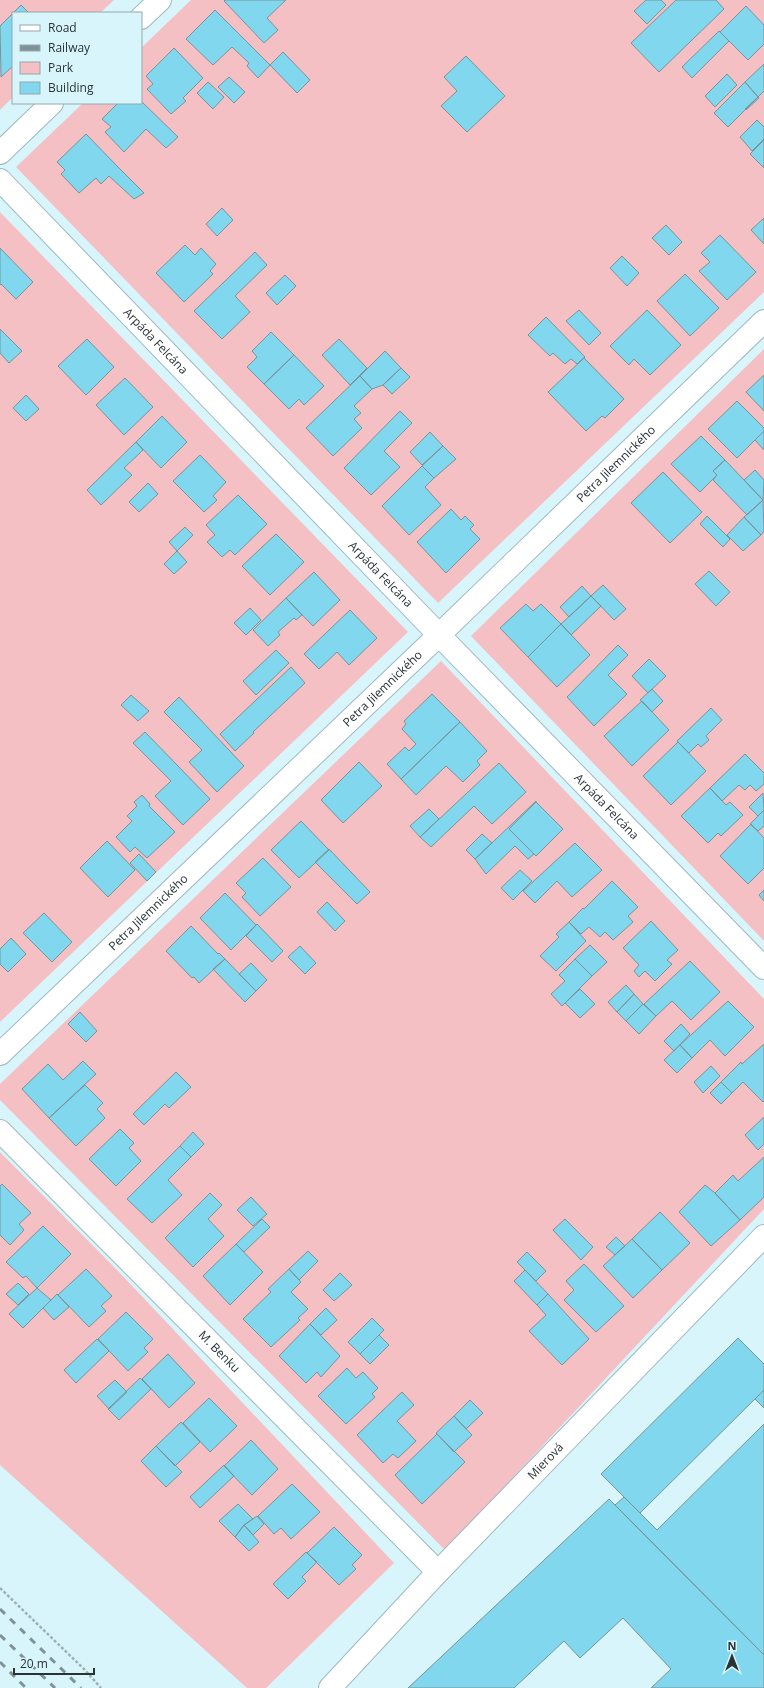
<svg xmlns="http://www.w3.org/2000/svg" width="764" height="1688" viewBox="0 0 764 1688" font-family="'Open Sans',sans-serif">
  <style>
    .green { fill: #f4c0c4 }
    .building { fill: #81d7ed; stroke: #799399 }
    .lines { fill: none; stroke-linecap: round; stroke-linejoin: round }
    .minor-casing { stroke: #9eb9c0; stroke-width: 24 }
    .path { stroke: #9cb1b7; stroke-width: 2.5; stroke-dasharray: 3 2; stroke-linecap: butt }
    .minor { stroke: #fff; stroke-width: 22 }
    .rail { stroke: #7f9297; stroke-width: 3; stroke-dasharray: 7 7; stroke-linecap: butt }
    .labels { text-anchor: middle; stroke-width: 4; stroke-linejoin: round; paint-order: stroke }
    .street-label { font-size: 12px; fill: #293336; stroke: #d9f5fc }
  </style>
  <rect width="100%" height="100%" fill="#d9f5fc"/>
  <path class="green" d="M0,0H114L100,13H13V97L0,110Z
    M191,0H764V292L438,603L16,167L83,103H141V48Z
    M0,212L408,632L0,1022Z
    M764,349V941L471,636Z
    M441,661L764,999V1209L445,1550L0,1100V1084Z
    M0,1152L119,1272L394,1563L266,1688H247L0,1465Z"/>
  <path class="building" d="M225,0H286L267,18L278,30L264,43L224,1Z
    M646,0H661L666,5L647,24L634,11Z
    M676,0H716L724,9L659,72L631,43Z
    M21,5L29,13H13Z
    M746,6L764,25V44L748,60L720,32Z
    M215,10L270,65L258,78L247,66L249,63L232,47L213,65L186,39Z
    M13,13V66L1,77L0,26Z
    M719,31L729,41L692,78L682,67Z
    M174,48L203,78L183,98L186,101L171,114L147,89L153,84L146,76Z
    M283,52L310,80L297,93L270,65Z
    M466,56L505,96L467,132L441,106L457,91L444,77Z
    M764,64V91L758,97L745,82Z
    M727,74L737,85L715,107L705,96Z
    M229,77L245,92L234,103L218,87Z
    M208,82L224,97L213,109L197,93Z
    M745,82L758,97L728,127L714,113Z
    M758,97L759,98L746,110L745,109Z
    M141,101L178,137L166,148L146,129L124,152L105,132L111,127L102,119L118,103H141Z
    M757,120L764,127V139L752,151L740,137Z
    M86,134L118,167L144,193L134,199L109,176L101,184L96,178L79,193L61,174L65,170L57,162Z
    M764,140V168L750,154Z
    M222,208L233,220L217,236L206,224Z
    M764,218V244L751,230Z
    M666,225L682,242L669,255L652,238Z
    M720,235L756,272L727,300L699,271L710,262L701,253Z
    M185,245L195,255L201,248L216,264L210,271L213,274L184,302L156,273Z
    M0,248L33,282L16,299L1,284L0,285Z
    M255,252L267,265L235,296L250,312L222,339L194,311Z
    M622,256L639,273L627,286L610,268Z
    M685,274L719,308L690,336L657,301Z
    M285,275L296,286L277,305L266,293Z
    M579,310L601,333L589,345L566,321Z
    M647,310L681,345L650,375L634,359L629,365L610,346Z
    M546,317L585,357L577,364L571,359L565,364L553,353L550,356L528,335Z
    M0,329L22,351L9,363L0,353Z
    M271,332L294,355L264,384L247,367L257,357L252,351Z
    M87,339L114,367L86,395L58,366Z
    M339,339L367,368L350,385L322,355Z
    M385,351L401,368L383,385L372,389L360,376Z
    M294,355L324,386L304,405L299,399L289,409L264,384Z
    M584,358L624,399L605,418L602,416L586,431L548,392Z
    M401,368L410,377L392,394L383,385Z
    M764,375V411L746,392Z
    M360,376L372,389L354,406L361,413L354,419L362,428L333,456L306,428Z
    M125,378L153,407L124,435L96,405Z
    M26,395L39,409L26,421L13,408Z
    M737,401L764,428V431L737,458L708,429Z
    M400,411L412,423L384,451L400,467L371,495L344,468Z
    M162,416L187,442L161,468L136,442Z
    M764,431V450L755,440Z
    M430,432L443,446L422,465L410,452Z
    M701,436L725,460L713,471L717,475L700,492L671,464Z
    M136,442L143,450L124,468L132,475L101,505L87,490Z
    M443,446L456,459L434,478L422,466Z
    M200,455L226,482L213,496L217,500L204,512L173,481Z
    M725,460L763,500L747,515L713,480L717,475L713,471Z
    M422,466L434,478L425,487L441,505L409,535L382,506Z
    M755,470L764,480L763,500L744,480Z
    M663,472L702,512L670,543L631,503Z
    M148,483L158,494L139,512L129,502Z
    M238,495L267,524L235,555L230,550L222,557L207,542L215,535L206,525Z
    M763,500L764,531L761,535L744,517Z
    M451,509L461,520L465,516L474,525L470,529L480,539L446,573L417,542Z
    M707,516L730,539L723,547L700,524Z
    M744,517L761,535L743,551L727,535Z
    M185,527L193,535L177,551L169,542Z
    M276,534L304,562L270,595L242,566Z
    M177,551L187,562L174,574L164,564Z
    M709,571L730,592L716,606L695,584Z
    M314,572L340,600L313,626L286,598Z
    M603,585L626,609L614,620L591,596Z
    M582,586L591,596L569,617L560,607Z
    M591,596L601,606L571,635L561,624Z
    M286,598L302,615L296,620L294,618L278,632L280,635L268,646L253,630Z
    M526,604L533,611L541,604L561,624L528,657L500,628Z
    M250,608L261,620L246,635L234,623Z
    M350,610L377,638L349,665L337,652L319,669L304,654Z
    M561,624L590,655L557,687L528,657Z
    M618,645L628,655L608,675L627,694L594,726L567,697Z
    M276,650L289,663L256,695L243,681Z
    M649,659L666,676L648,693L632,676Z
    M291,667L305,683L253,732L254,733L235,751L220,734Z
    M652,689L663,701L652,712L640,700Z
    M432,694L460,722L401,779L387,764L405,747L409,751L416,744L402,729L406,724L404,721Z
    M131,695L149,711L138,721L121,705Z
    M179,697L244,766L217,792L189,762L202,750L164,712Z
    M642,701L669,730L632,766L604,736Z
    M711,708L722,720L706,736L709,740L701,747L698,744L689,753L677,741Z
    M460,722L487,751L477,761L480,765L463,782L446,766L416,795L401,779Z
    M145,732L210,799L183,825L155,796L171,781L133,743Z
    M678,742L706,771L671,805L643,776Z
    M745,754L764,773V784L756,791L750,785L745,790L739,785L722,801L710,788Z
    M359,762L382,786L343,823L321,800Z
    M499,763L526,792L492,824L474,806L431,847L420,837Z
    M710,788L726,805L730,802L743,815L721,836L718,833L708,843L681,816Z
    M763,793L764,810L758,816L749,807Z
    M142,795L150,804L149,806L175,832L147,858L135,847L130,852L116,837L132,821L127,816L137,806L134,802Z
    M536,801V802L509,829L534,854L528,859L515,846L486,874L475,859Z
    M536,802L563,829L536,856L509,829Z
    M429,809L439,819L420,837L410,826Z
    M764,810V826L758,831L750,824Z
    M301,821L329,850L299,878L271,850Z
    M751,824L764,838V868L748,884L720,856Z
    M482,834L492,843L475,859L466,850Z
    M107,841L135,870L108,897L80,868Z
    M575,843L602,870L572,897L557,881L535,903L523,891Z
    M329,849L370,892L357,904L315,862Z
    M139,854L156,872L147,881L130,863Z
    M263,858L291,887L260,916L242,897L246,893L236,883Z
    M520,870L532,881L513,900L501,888Z
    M612,881L638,907L628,916L633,922L613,940L605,932L600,937L589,927L581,934L569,922L583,908L584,909Z
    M764,890V901L759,895Z
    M225,893L256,925L231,950L200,918Z
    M327,902L345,921L335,931L317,912Z
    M44,913L72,942L52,962L23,933Z
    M651,921L678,950L667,960L672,964L655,981L645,971L639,977L634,971L639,965L623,948Z
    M569,922L586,941L556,971L540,956L559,937L556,934Z
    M257,924L283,951L272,962L246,936Z
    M191,926L218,954L219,953L225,959L199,983L194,977L192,978L166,951Z
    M11,938L26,954L8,972L0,964V949Z
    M590,945L607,962L592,976L575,959Z
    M300,946L316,963L305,974L288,957Z
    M225,959L256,991L245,1002L213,969Z
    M575,959L592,976L562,1006L551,994L565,981L559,975Z
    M690,961L720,992L691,1020L672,1001L656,1016L644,1004Z
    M251,963L267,980L256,991L239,974Z
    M626,985L634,994L617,1012L608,1002Z
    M580,989L595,1004L580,1018L565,1003Z
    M634,994L643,1004L626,1021L617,1012Z
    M728,1001L754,1027L725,1056L710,1040L692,1058L680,1045Z
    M643,1004L656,1016L639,1034L626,1021Z
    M80,1012L97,1031L86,1042L68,1024Z
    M681,1024L690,1034L674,1051L664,1041Z
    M764,1044V1101L763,1102L743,1082L732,1093L721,1082L741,1062L742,1064Z
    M680,1045L692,1058L677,1073L664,1060Z
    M83,1061L96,1074L49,1118L22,1089L48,1064L63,1080Z
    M711,1066L720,1076L703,1093L694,1082Z
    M176,1072L191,1087L169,1108L165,1104L144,1125L133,1114Z
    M721,1082L732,1093L721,1104L710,1093Z
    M85,1085L103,1103L97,1109L105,1118L76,1146L49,1118Z
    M764,1117V1144L758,1150L745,1135Z
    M120,1129L134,1143L129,1148L141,1161L116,1186L89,1159Z
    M193,1132L204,1144L191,1157L180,1146Z
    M180,1146L191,1157L168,1180L182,1195L152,1223L127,1199Z
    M764,1157V1197L740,1220L715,1193L733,1175L738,1181Z
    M2,1184L31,1213L19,1224L24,1230L10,1245L0,1235V1186Z
    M705,1185L715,1193L740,1220L711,1246L679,1212Z
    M210,1193L222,1205L208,1219L224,1236L193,1267L165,1238Z
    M251,1197L267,1214L253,1226L237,1210Z
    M660,1212L690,1243L662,1270L632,1239Z
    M262,1219L270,1227L244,1252L236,1244Z
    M565,1219L593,1247L581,1260L553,1230Z
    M43,1226L71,1254L37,1288L26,1276L23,1278L6,1262Z
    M616,1237L625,1246L615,1255L606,1247Z
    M632,1239L662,1270L633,1298L603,1266Z
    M236,1244L263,1272L230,1305L203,1276Z
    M308,1251L318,1261L299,1280L289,1269Z
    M527,1252L546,1271L536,1281L517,1262Z
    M584,1264L624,1306L596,1332L564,1300L574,1290L566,1281Z
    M86,1269L112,1296L101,1306L106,1311L89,1327L58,1295Z
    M289,1269L301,1282L291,1292L308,1309L298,1318L300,1320L271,1347L243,1319L271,1292L268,1289Z
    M525,1270L548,1294L537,1305L514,1281Z
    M340,1273L352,1285L334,1301L323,1290Z
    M18,1283L29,1294L18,1305L6,1294Z
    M37,1288L51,1300L23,1328L9,1314Z
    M57,1294L69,1307L54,1320L43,1308Z
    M548,1294L589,1339L562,1365L529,1331L546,1315L537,1305Z
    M326,1308L337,1320L321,1335L310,1324Z
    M126,1312L153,1339L144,1348L148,1352L128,1371L98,1339Z
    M372,1318L384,1330L360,1354L348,1342Z
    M310,1324L340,1356L321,1377L317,1372L306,1383L279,1356Z
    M379,1335L389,1345L370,1364L360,1354Z
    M738,1338L764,1364V1390L640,1513L601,1474Z
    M97,1339L109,1351L76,1383L64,1370Z
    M168,1354L195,1383L169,1408L142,1379Z
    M347,1368L356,1378L363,1372L378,1388L372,1394L375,1397L346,1424L318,1396Z
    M140,1378L151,1389L119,1420L108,1409Z
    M115,1380L127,1392L109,1409L97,1396Z
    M764,1390V1408L755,1399Z
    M402,1392L414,1405L397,1421L416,1441L398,1458L393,1454L383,1463L357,1435Z
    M209,1398L237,1426L210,1452L183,1423Z
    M470,1400L483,1413L466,1429L454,1416Z
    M454,1416L472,1435L454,1452L436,1433Z
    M181,1422L200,1442L175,1466L156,1446Z
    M764,1424V1655L615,1505L624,1497L657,1530Z
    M437,1434L465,1462L422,1504L395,1475Z
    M251,1440L278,1469L252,1495L224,1466Z
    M156,1446L182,1472L166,1487L141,1461Z
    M224,1465L234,1476L200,1508L190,1497Z
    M292,1484L320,1512L291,1539L281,1528L274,1534L258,1516Z
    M609,1499L764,1655V1688H651L671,1669L623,1618L580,1658L564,1641L514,1688H408Z
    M238,1504L253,1519L244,1525L235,1537L219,1521Z
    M257,1516L264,1524L253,1535L244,1525Z
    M244,1525L259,1542L249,1551L235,1537Z
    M334,1527L362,1555L352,1565L356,1569L339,1585L307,1553Z
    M306,1552L317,1562L302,1577L306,1581L288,1599L273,1584Z"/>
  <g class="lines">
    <g class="minor-casing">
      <g id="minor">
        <path d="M141,18L160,0"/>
        <path d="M0,153L52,103"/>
        <path id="s1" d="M0,180L439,635L764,968"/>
        <path id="s2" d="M0,1054L439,635L764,321"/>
        <path id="s3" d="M0,1131L438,1572"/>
        <path id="s4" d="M330,1688L438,1572L764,1236"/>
      </g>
    </g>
    <path class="path" d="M0,1588L84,1669L101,1688"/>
    <use href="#minor" class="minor"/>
    <path class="rail" d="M0,1609L81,1688
      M0,1635L55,1688
      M0,1662L26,1688"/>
  </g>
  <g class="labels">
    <g class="street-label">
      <text dy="4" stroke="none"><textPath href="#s1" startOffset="224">Arpáda Felcána</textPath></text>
      <text dy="4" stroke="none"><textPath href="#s2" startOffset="853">Petra Jilemnického</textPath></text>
      <text dy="4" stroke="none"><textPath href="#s1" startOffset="548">Arpáda Felcána</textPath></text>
      <text dy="4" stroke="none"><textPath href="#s2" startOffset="529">Petra Jilemnického</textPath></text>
      <text dy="4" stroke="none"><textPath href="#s1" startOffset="872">Arpáda Felcána</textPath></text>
      <text dy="4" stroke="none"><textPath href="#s2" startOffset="205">Petra Jilemnického</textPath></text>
      <text dy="4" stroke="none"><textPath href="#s3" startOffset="311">M. Benku</textPath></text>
      <text dy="4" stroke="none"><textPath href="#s4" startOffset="313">Mierová</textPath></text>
    </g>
  </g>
  <rect x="12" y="12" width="130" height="92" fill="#d9f5fc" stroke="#93a7ad"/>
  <rect x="20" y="25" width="20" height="6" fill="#ffffff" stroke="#93a7ad"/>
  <text x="48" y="32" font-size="12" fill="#293336">Road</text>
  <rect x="20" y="45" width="20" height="6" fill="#7f9297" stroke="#93a7ad"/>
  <text x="48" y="52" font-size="12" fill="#293336">Railway</text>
  <rect x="20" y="62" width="20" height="12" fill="#f4c0c4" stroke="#93a7ad"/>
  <text x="48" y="72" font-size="12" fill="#293336">Park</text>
  <rect x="20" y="82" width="20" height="12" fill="#81d7ed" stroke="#93a7ad"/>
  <text x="48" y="92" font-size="12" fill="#293336">Building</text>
  <g transform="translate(732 1656)" stroke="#d9f5fc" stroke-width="3" paint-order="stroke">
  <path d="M0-3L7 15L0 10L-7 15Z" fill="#293336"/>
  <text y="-6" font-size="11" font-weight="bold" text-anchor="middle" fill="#293336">N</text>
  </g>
  <path d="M14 1668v6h80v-6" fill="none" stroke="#293336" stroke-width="2"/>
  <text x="20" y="1668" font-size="12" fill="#293336" stroke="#d9f5fc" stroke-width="3" paint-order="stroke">20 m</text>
</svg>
